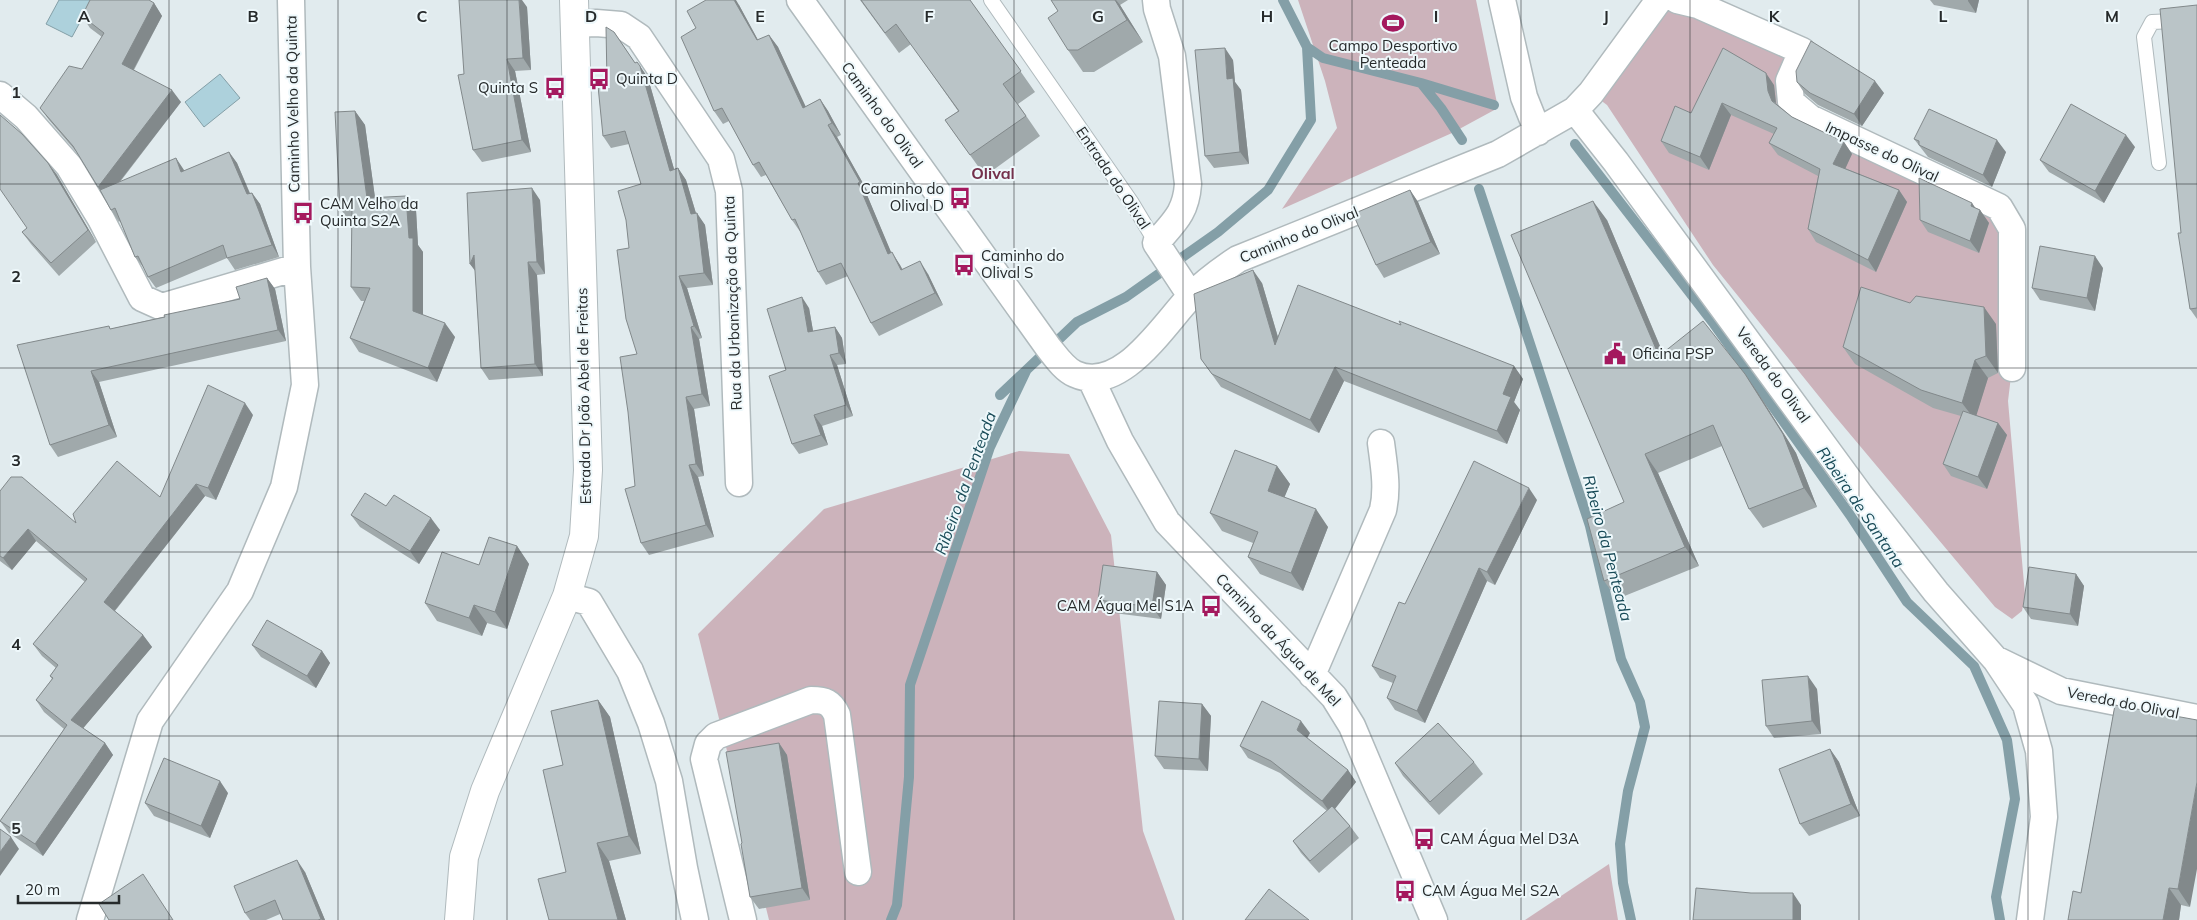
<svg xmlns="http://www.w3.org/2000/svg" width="2197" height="920" viewBox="0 0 2197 920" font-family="Mulish,sans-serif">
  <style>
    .green { fill: #ccb3bb }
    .water { fill: #add1dc; stroke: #849fa7 }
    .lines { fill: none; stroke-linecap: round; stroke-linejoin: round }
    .stream { stroke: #849fa7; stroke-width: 10 }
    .lane-casing { stroke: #b0babd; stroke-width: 16 }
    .street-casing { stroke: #b0babd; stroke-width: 29 }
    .secondary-casing { stroke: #b0babd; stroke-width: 30 }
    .lane { stroke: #fff; stroke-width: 14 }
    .street { stroke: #fff; stroke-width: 26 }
    .secondary { stroke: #fff; stroke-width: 28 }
    .wall { fill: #a0a9ab }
    .shaded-wall { fill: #82898b }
    .building { fill: #bac4c7; stroke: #82898b }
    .grid { fill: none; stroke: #262a2b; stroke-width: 1; stroke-opacity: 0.55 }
    .labels { text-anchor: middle; stroke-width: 4; stroke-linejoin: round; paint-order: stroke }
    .poi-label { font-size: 15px; fill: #262a2b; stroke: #eef8fb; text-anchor: start }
    .street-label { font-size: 15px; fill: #262a2b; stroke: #eef8fb }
    .neighbourhood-label { font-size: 16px; font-weight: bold; fill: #74314c; stroke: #eef8fb }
    .water-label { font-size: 16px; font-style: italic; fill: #184a57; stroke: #eef8fb }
    .grid-label { font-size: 16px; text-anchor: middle; font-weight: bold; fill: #262a2b; stroke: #eef8fb; stroke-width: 4; stroke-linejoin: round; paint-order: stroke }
  </style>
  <rect width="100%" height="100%" fill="#e1ebee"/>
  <path class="green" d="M1298,0H1476L1498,108L1452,133L1282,209L1337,128L1325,81Z
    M1659,0L1802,51L1791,102L1999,207L2012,368L2008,401L2025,595L2022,611L2012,619L1995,607L1834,415L1713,265L1607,105L1591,93Z
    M1019,451L1069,454L1111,535L1143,831L1175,920H769L698,634L824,509Z
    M1609,864L1618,920H1525Z"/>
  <path class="water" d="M59,0H92L72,37L46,24Z
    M220,74L240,98L204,127L185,102Z"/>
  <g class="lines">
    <path class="stream" d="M1307,47L1323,58L1421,83L1441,108L1462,140
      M1421,83L1494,105
      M1575,144L1714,324L1850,515L1907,602L1974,666L2007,740L2015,799L1996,897L2000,920
      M1479,189L1590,526L1621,659L1640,702L1645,727L1628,791L1620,844L1623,883L1631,920
      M891,920L897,905L909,777L910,685L990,447L1026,371L1000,395L1077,322L1126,297L1218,232L1268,190L1311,120L1307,47L1283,0"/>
    <g class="lane-casing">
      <path id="lane" d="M991,0L1132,203L1156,243
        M2159,163L2144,37L2152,22L2197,20"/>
    </g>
    <g class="street-casing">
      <path id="street" d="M800,0L1048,347C1056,357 1064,369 1075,374C1121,395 1163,325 1190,297C1205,282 1221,270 1238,259L1498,154L1575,110L1591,93L1659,0
        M1156,0L1157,9L1172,56L1188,184C1186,213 1174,222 1156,243L1191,296
        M1502,0L1524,97L1538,132
        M1677,0L1698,5L1802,51L1789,81L1791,102L1810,118L1999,207L2012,229V368
        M575,24L596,23L621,25L639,37L721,159L729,191L739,483
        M0,95L26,117L69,166L101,219L142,298L162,307L297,267
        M1575,110L1616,162L1860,495L1936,592L1995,659L2061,691L2197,718
        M1091,379L1120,441L1167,522L1334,697L1352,726L1434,920
        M567,596L589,602L630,671L651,723L669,781L684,868L695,920
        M1996,660L2026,705L2039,751L2044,817L2030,920
        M1312,675L1383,510C1388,488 1384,466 1381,443
        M90,920L150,721L240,591L284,487L305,385L297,267L291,0
        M743,920L704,759L708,744L716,736L811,700C825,700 831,702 837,715L858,872"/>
    </g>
    <g class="secondary-casing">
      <path id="secondary" d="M459,920L464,857L485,791L567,596L584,536L588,470L574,0"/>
    </g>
    <use href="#lane" class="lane"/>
    <use href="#street" class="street"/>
    <use href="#secondary" class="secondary"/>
  </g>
  <path class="wall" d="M860,0H970L1035,92L1018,104L1040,136L985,176L945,120L958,111L911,44L899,53Z
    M1051,0H1128L1120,5L1143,42L1094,72H1083L1068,50L1058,11Z
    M1930,0H1979L1976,13L1934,5Z
    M154,3L162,16L134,70L181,102L120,182L184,171L229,152L237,163L250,193H252L260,204L279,257L235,270L227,258L156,288L148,277L144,268L135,257L120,221L119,222L111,210L100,190L78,154L49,120L40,108L82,69L102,37L90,28L82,16Z
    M739,5L758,40L769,35L778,47L805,107L820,99L828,111L841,135L837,137L869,194L867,195L891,253L900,265L903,270L928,274L943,305L879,336L871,323L848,276L826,285L818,272L801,233L792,220L766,175L761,177L753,165L729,121L723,124L714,111Z
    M2197,5V319L2190,309L2181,233Z
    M527,7L531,70L515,71L531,152L482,162L473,150L464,74Z
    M614,32L635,63L637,62L648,78L674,169L678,168L686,180L696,213L705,225L713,285L687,288L702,338L699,339L710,406L694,409L704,476L698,477L714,537L649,555L641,543L635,486L637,354L629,248L641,184L629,144L611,148L603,136Z
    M1233,60L1235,82L1241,90L1249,164L1214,168L1205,156Z
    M1797,82L1884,93L1862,126L1818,105L1805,94Z
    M1774,85L1776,103L1792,117L1844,142L1852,154L1845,168L1899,190L1907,202L1876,272L1816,242L1808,229L1818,176L1778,155L1769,143L1774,134L1731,115L1709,170L1669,153L1661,141L1691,113Z
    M355,111L365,125L375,198L416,210L418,245L423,252V315L455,337L437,382L359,352L350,338L364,301H361L351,287L352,222H350L340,208Z
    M1914,139L2006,152L1992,187L1928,157Z
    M2135,147L2104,203L2049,172L2040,160Z
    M48,163L57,175L96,242L59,276L31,244L22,232L27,228Z
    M1410,190L1418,202L1440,254L1384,278L1376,265Z
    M540,200L545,274L537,275L543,376L489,380L481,368L475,270L470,264Z
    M1976,208L1980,210L1989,223L1979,253L1928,232L1920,220Z
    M1607,220L1663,353L1758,393L1796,453L1817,507L1763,528L1749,509L1722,446L1658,473L1699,566L1617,599L1604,581L1624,502Z
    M2103,268L2095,311L2040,300L2032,288Z
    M267,278L275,289L286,341L99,382L117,437L58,457L50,445L110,329L240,299Z
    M1262,283L1278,337L1401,325L1514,366L1523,379L1514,402L1520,410L1507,444L1344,381L1319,433L1221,387L1201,359Z
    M1910,303L1996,324L1998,373L1988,378L1976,415L1998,423L2007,435L1987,489L1951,476L1943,464L1961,416L1933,408L1855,364L1843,347Z
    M809,308L813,331L835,327L842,338L846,364L837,365L853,416L822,426L828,445L799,454L792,444L786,370Z
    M253,415L216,500L205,496L115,611L143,635L152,647L83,728L105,743L113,755L43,856L9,833L0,821L64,729L44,712L36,700L52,679L50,676L56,668L42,656L33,644L85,582L36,541L12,570L0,561V491L76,523L160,497Z
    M1277,466L1290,484L1284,497L1328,527L1303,591L1260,574L1248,557L1253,543L1222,531L1210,513Z
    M1537,500L1495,585L1487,581L1425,723L1395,710L1387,698L1393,683L1380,678L1372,666L1405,604Z
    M386,506L440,530L419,564L360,527L351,515Z
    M517,546L529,564L507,629L487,623L482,636L437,621L425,603Z
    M1157,572L1166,585L1161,619L1106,612L1098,600Z
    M2076,574L2084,586L2078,626L2031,619L2023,607Z
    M252,645L322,651L330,663L316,688L261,657Z
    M1817,689L1821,734L1774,738L1766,726Z
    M598,700L610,717L641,854L609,861L626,920H549L566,872L563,765Z
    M1202,704L1211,716L1208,771L1164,769L1155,756Z
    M2115,705L2190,907L2181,905L2179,920H2068L2081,893Z
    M1310,733L1307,738L1348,770L1356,782L1335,808L1350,826L1359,838L1319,873L1301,853L1293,841L1327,811L1280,773L1248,758L1240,746Z
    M779,743L787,755L810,900L759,909L750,897Z
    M1830,749L1839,762L1860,816L1809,836L1800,824Z
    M1474,762L1483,774L1439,815L1403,776L1395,763Z
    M228,793L210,838L154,816L145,803Z
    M305,872L325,920H283L280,914L266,920H250L245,913Z"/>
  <path class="shaded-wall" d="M519,0H522L527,7L531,70L523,58Z
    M734,0H736L739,5L765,53L757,40Z
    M1115,0H1116L1120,5L1143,42L1127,20Z
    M1968,0H1979L1976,13L1968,1Z
    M154,3L162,16L130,76L122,64Z
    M614,32L642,74L640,66L648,78L678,183L670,171Z
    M769,35L778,47L812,120L803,108Z
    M1225,48L1233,60L1235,82L1241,90L1249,164L1240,152L1227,79Z
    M507,59L515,71L531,152L522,140Z
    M1766,73L1774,85L1776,103L1772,101L1768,91Z
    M1875,81L1884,93L1862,126L1854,114Z
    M172,90L181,102L106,199L98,187Z
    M820,99L828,111L841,135L832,123Z
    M1722,103L1731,115L1709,170L1700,157Z
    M355,111L365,125L377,212L367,198Z
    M828,125L837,137L869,194L860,182Z
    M2126,135L2135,147L2104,203L2095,191Z
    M1997,140L2006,152L1992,187L1983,175Z
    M1844,142L1852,154L1842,176L1833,164Z
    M229,152L237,163L255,206L247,194Z
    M176,158L184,170L189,183L181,172Z
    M48,163L57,175L96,242L88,230Z
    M678,168L686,180L697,217V213L705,225L713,285L704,273L691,214Z
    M858,183L867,195L897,266L888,254Z
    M532,188L540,200L545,274L537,262Z
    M1410,190L1418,202L1440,254L1431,242Z
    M1899,190L1907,202L1876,272L1868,260Z
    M252,193L260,204L279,257L272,245Z
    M406,196L416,210L418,245L423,252V325L413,311Z
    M1593,201L1607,220L1672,375L1659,356Z
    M1972,203L1979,213L1980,210L1989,223L1979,253L1970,241L1971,206Z
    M892,252L900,265L909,283L901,270Z
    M474,255L479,276L470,264Z
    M2095,256L2103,268L2095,311L2087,298Z
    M920,261L928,274L943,305L935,293Z
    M528,262L537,275L543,376L535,364Z
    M1253,270L1262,283L1284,358L1275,345Z
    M679,276L687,288L702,338L694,326Z
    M267,278L275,289L286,341L278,330Z
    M802,297L809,308L815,342L808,332Z
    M1984,307L1996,324L1998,373L1986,356Z
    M445,323L455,337L437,382L428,368Z
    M691,327L699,339L710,406L702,394Z
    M835,327L842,338L846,364L839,353Z
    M830,355L837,365L853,416L846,405Z
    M1975,360L1988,378L1975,420L1962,403Z
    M1514,366L1523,379L1514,402L1520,410L1507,444L1497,431L1503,394Z
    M1335,367L1344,381L1319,433L1310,420Z
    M91,371L99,382L117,437L109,425Z
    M1745,374L1758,393L1796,453L1817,507L1804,488Z
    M686,397L694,409L704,476L696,464Z
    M245,403L253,415L216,500L208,488Z
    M814,415L822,426L828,445L821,435Z
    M1998,423L2007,435L1987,489L1978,477Z
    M1645,454L1658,473L1699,566L1685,547Z
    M689,465L698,477L714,537L706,525Z
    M1277,466L1290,484L1280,508L1268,491Z
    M196,484L205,496L112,614L104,602Z
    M1529,488L1537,500L1495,585L1487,572Z
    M1316,509L1328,527L1303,591L1291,573Z
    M431,518L440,530L419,564L410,551Z
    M28,529L36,541L12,570L3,558Z
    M517,546L529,564L507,629L495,612Z
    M1479,568L1487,581L1425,723L1417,711Z
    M1157,572L1166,585L1161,619L1152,607Z
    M2076,574L2084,586L2078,626L2070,614Z
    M474,605L487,623L482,636L469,618Z
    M143,635L152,647L80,732L71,720Z
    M322,651L330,663L316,688L307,676Z
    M1808,676L1817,689L1821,734L1812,721Z
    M598,700L610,717L641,854L629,836Z
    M1202,704L1211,716L1208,771L1199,759Z
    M1301,721L1310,733L1305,742L1297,730Z
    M105,743L113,755L43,856L35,844Z
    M779,743L787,755L810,900L802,888Z
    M1830,749L1839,762L1860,816L1851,804Z
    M1348,770L1356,782L1331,814L1322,801Z
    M220,781L228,793L210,838L201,826Z
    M2197,782V869L2190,907L2178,889Z
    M11,837L19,849L0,876V852Z
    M597,843L609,861L626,920H618Z
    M297,860L305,872L325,920H322L321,919Z
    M2169,888L2181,905L2179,920H2163Z
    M1793,893L1801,905V920H1793Z"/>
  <path class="building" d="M90,0H149L154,3L122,64L172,90L98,187L73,146L40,108L69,66L82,69L104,33L82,16Z
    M459,0H519L523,58L507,59L522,140L473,150L458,75L464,74Z
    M706,0H734L757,40L769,35L803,108L820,99L832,123L828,125L860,182L858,183L888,254L892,252L901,270L920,261L935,293L871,323L841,263L818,272L795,219L792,220L759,162L753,165L722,108L714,111L681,37L696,28L687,11Z
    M861,0H970L1021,71L1003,84L1026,116L970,155L945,120L959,111L896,24L885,33Z
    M1051,0H1115L1127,20L1078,50H1068L1048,18L1058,11Z
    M2197,5V308L2190,309L2178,233H2181L2160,9Z
    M606,27L614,32L635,63L637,62L640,66L670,171L678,168L691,214L697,213L704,273L679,276L694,326L691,327L702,394L686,397L696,464L689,465L706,525L641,543L625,489L635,486L628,412L620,357L637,354L626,319L617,250L629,248L626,220L618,191L641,184L625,131L603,136L598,86L607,83Z
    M1811,41L1875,81L1854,114L1810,93L1797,82L1796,71Z
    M1225,48L1227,79L1233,78L1240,152L1205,156L1195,50Z
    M1723,48L1766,73L1768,91L1772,101L1792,117L1844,142L1833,164L1899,190L1868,260L1808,229L1820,169L1769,143L1777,128L1722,103L1700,157L1661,141L1675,106L1691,113Z
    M2071,104L2126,135L2095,191L2040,160Z
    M1929,109L1997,140L1983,175L1919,145V141L1914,139Z
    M355,111L367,198L406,196L409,238H413V311L445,323L428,368L350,338L370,288L351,287L352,207L340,208L335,112Z
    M0,115L22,134L48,163L88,230L51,263L22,232L27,228L0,189Z
    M229,152L247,194L252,193L272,245L227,258L223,245L148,277L138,256L135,257L115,208L111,210L100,190L176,158L181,172Z
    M1919,178L1972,203L1971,206L1980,210L1970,241L1920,220Z
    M532,188L537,262H528L535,364L481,368L474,255L470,264L467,193Z
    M1410,190L1431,242L1376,265L1353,214Z
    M1593,201L1659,356L1703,321L1745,374L1783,434L1804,488L1749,509L1713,425L1645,454L1685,547L1604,581L1587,519L1624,502L1511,235Z
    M2040,246L2095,256L2087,298L2032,288Z
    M1253,270L1275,345L1298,285L1401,325L1399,321L1514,366L1503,394L1511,397L1497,431L1335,367L1310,420L1212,374L1201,359L1194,294Z
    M267,278L278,330L91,371L109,425L50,445L17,345L109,326L110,329L165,317L164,315L240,299L236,287Z
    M1861,287L1910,303L1916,296L1984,307L1986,356L1975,360L1962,403L1921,390L1843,347Z
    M802,297L808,332L835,327L839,353L830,355L846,405L814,415L821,435L792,444L769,376L786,370L767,309Z
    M208,385L245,403L208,488L196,484L104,602L143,635L71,720L105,743L35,844L0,821L67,725L36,700L53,678L50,676L58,665L33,644L87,579L28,529L3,558L0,556V491L11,477H22L76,523L73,514L117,461L160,497Z
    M1963,411L1998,423L1978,477L1943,464Z
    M1235,450L1277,466L1268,491L1316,509L1291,573L1248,557L1258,532L1210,513Z
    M1474,461L1529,488L1487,572L1479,568L1417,711L1387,698L1396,676L1372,666L1399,602L1405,604Z
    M365,493L386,506L394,495L431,518L410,551L351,515Z
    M489,537L517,546L495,612L474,605L469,618L425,603L442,552L479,565Z
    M1103,565L1157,572L1152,607L1098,600Z
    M2029,567L2076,574L2070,614L2023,607Z
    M267,620L322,651L307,676L252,645Z
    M1808,676L1812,721L1766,726L1762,680Z
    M598,700L629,836L597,843L618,920H549L538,879L566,872L543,770L563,765L551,711Z
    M1159,701L1202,704L1199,759L1155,756Z
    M1262,701L1301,721L1297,730L1348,770L1322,801L1271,761L1240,746Z
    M2115,705L2197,720V782L2178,889L2169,888L2163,920H2068L2073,891L2081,893Z
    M1438,723L1474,762L1430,802L1395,763Z
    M779,743L802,888L750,897L741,844L742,843L726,752Z
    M1830,749L1851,804L1800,824L1779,769Z
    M164,758L220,781L201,826L145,803Z
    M1332,806L1350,826L1310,861L1293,841Z
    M0,829L11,837L0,852Z
    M297,860L321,919L318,920H283L275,900L245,913L234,886Z
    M143,874L173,920H109L99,904Z
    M1696,888L1751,893H1793V920H1693Z
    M1269,889L1309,920H1245Z"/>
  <path class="grid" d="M169,0V920M338,0V920M507,0V920M676,0V920M845,0V920M1014,0V920M1183,0V920M1352,0V920M1521,0V920M1690,0V920M1859,0V920M2028,0V920M0,184H2197M0,368H2197M0,552H2197M0,736H2197"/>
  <defs>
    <g id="stadium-bare" transform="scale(1.725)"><path d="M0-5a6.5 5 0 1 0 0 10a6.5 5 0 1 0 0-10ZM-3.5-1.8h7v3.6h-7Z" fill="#a4195e" stroke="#eef8fb" stroke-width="2.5" paint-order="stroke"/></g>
    <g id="bus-bare" transform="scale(1.725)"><path d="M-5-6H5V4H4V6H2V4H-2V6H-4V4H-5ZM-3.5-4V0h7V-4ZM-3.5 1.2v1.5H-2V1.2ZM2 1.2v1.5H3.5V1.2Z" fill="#a4195e" stroke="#eef8fb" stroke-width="2.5" paint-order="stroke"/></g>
    <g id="civic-bare" transform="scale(1.725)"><path d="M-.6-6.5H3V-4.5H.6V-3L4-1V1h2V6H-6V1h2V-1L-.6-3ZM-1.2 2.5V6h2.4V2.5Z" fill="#a4195e" stroke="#eef8fb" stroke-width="2.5" paint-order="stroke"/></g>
  </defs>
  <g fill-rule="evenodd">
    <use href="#stadium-bare" x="1393" y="23"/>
    <use href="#bus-bare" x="599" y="79"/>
    <use href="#bus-bare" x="555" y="88"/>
    <use href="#bus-bare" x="960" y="198"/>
    <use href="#bus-bare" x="303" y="213"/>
    <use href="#bus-bare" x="964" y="265"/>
    <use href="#civic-bare" x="1615" y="354"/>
    <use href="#bus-bare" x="1211" y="606"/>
    <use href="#bus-bare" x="1424" y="839"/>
    <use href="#bus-bare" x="1405" y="891"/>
  </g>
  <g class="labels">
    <g class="poi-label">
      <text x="1393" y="51" text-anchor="middle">Campo Desportivo<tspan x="1393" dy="17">Penteada</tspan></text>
      <text x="616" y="84">Quinta D</text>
      <text x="538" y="93" text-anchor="end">Quinta S</text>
      <text x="944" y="194" text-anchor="end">Caminho do<tspan x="944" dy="17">Olival D</tspan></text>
      <text x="320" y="209">CAM Velho da<tspan x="320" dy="17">Quinta S2A</tspan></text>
      <text x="981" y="261">Caminho do<tspan x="981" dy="17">Olival S</tspan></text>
      <text x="1632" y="359">Oficina PSP</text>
      <text x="1194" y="611" text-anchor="end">CAM Água Mel S1A</text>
      <text x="1440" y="844">CAM Água Mel D3A</text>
      <text x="1422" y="896">CAM Água Mel S2A</text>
    </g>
    <g class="street-label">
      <text transform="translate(293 104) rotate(-91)" y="5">Caminho Velho da Quinta</text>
      <text transform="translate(882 115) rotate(54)" y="5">Caminho do Olival</text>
      <text transform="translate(1882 152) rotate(25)" y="5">Impasse do Olival</text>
      <text transform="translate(1113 178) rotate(56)" y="5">Entrada do Olival</text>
      <text transform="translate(1299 235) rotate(-22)" y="5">Caminho do Olival</text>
      <text transform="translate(733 303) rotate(-92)" y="5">Rua da Urbanização da Quinta</text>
      <text transform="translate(1773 375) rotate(54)" y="5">Vereda do Olival</text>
      <text transform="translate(584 396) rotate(-91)" y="5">Estrada Dr João Abel de Freitas</text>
      <text transform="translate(1278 640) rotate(47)" y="5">Caminho da Água de Mel</text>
      <text transform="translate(2123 703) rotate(11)" y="5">Vereda do Olival</text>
    </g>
    <g class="neighbourhood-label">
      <text x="993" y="179">Olival</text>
    </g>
    <g class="water-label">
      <text transform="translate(965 483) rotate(-70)" y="6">Ribeiro da Penteada</text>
      <text transform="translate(1861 507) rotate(56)" y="6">Ribeira de Santana</text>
      <text transform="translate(1608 548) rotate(75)" y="6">Ribeiro da Penteada</text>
    </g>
  </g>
  <g class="grid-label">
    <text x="84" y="22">A</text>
    <text x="253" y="22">B</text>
    <text x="422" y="22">C</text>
    <text x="591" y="22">D</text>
    <text x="760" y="22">E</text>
    <text x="929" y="22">F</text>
    <text x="1098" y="22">G</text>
    <text x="1267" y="22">H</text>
    <text x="1436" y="22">I</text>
    <text x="1606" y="22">J</text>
    <text x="1774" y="22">K</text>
    <text x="1943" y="22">L</text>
    <text x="2112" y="22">M</text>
    <text x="16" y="98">1</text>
    <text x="16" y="282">2</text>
    <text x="16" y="466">3</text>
    <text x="16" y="650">4</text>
    <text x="16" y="834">5</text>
  </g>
  <path d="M18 895v8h101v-8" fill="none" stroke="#262a2b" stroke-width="2.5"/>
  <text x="25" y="895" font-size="15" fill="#262a2b" stroke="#eef8fb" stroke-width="4" paint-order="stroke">20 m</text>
</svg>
